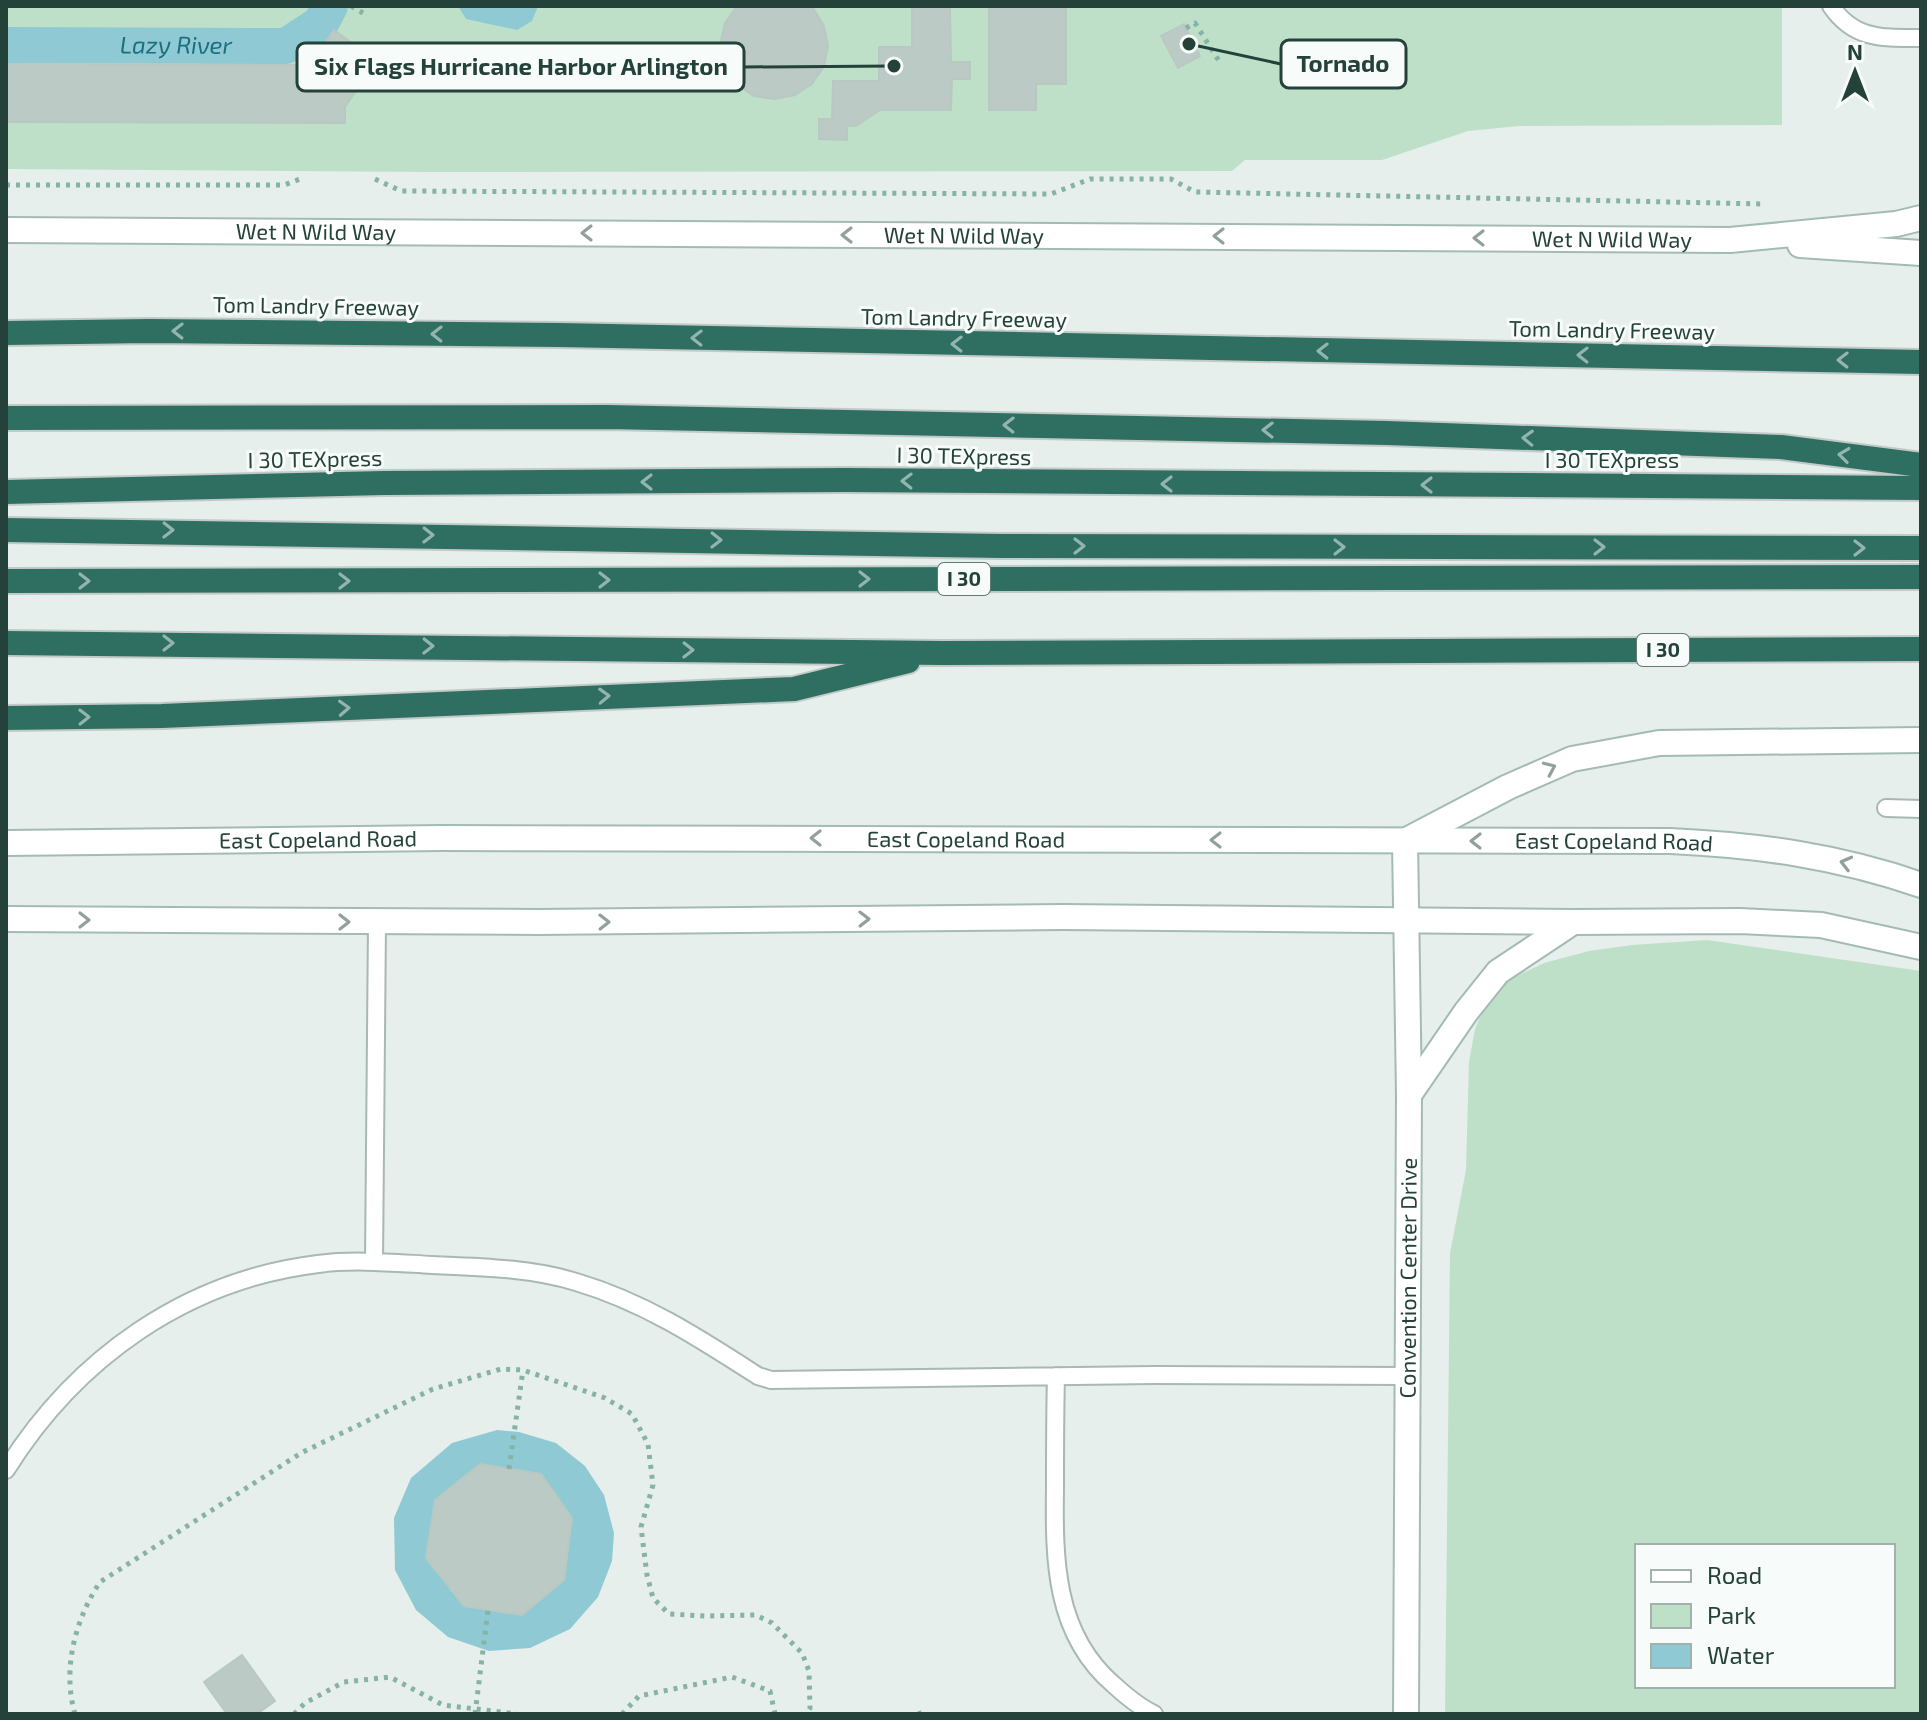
<svg xmlns="http://www.w3.org/2000/svg" width="1927" height="1720" viewBox="0 0 1927 1720" font-family="'Exo 2',sans-serif">
  <style>
    .green { fill: #bfe0c8; fill-rule: evenodd }
    .water { fill: #8ec9d4; fill-rule: evenodd }
    .lines { fill: none; stroke-linecap: round; stroke-linejoin: round }
    .canal { stroke: #8ec9d4; stroke-width: 36 }
    .building { fill: #bbcac4; stroke: #b8c9c2; stroke-width: 2 }
    .service-casing { stroke: #a8b8b2; stroke-width: 20 }
    .secondary-casing { stroke: #a4bbb3; stroke-width: 28 }
    .motorway-casing { stroke: #c2cac8; stroke-width: 28 }
    .path { stroke: #86b3a5; stroke-width: 5; stroke-dasharray: 4 6; stroke-linecap: butt }
    .service { stroke: #fff; stroke-width: 16 }
    .secondary { stroke: #fff; stroke-width: 24 }
    .motorway { stroke: #2f6f62; stroke-width: 24 }
    .oneway { stroke: #92a09c }
    .oneway2 { stroke: #93b5ae }
    .labels { text-anchor: middle; stroke-width: 6; stroke-linejoin: round; paint-order: stroke }
    .shield { fill: #f7fbf9; stroke: #637a73; stroke-width: 2 }
    .shield-label { font-size: 20px; font-weight: bold; fill: #24423a }
    .street-label { font-size: 22px; fill: #24423a; stroke: #f7fbf9 }
    .water-label { font-size: 24px; font-style: italic; fill: #1c6f80; stroke: #f7fbf9 }
    .leader { fill: none; stroke: #24423a; stroke-width: 3 }
    .callout-dot { fill: #24423a; stroke: #f7fbf9; stroke-width: 3 }
    .callout { fill: #f7fbf9; stroke: #24423a; stroke-width: 3 }
    .callout-label { font-size: 24px; text-anchor: middle; font-weight: bold; fill: #24423a }
  </style>
  <rect width="100%" height="100%" fill="#e6efeb"/>
  <path class="green" d="M6,6H1782V125L1519,126L1468,131L1382,160H1245L1232,171L429,172L6,169Z
    M1707,940L1921,971V1714H1445L1450,1253L1466,1170L1469,1062L1475,1029L1486,1003L1508,980L1544,963L1589,951L1632,945ZM1637,1546H1893V1686H1637Z"/>
  <path class="water" d="M458,6H538L532,21L517,30L466,19Z
    M497,1430L519,1432L556,1443L585,1466L604,1495L614,1533L612,1561L598,1597L570,1629L530,1648L489,1651L448,1637L416,1610L395,1570L394,1518L411,1478L452,1443ZM426,1558L522,1615L464,1606Z"/>
  <g class="lines">
    <path class="canal" id="s1" d="M6,45L286,46L321,23L330,6"/>
  </g>
  <path class="building" d="M737,6H810L813,8L824,26L828,46L824,66L812,84L795,95L775,99L754,96L734,82L723,64L720,44L725,23Z
    M912,6H950L951,62H970V79H952L951,110H880L856,126H847V140L819,139V119H832L833,81H879V47H912Z
    M989,6H1066V84H1036V110H989Z
    M1184,24L1200,56L1178,68L1161,36Z
    M334,30L377,61L345,107V123L6,122V64L310,65Z
    M480,1464L541,1474L572,1518L564,1580L522,1615L464,1606L426,1558L435,1500Z
    M242,1655L275,1701L257,1714H227L204,1682Z"/>
  <g class="lines">
    <g class="service-casing">
      <path id="service" d="M1831,6C1854,40 1883,38 1921,38
        M1886,808L1921,809
        M374,1262L377,922
        M1056,1376C1055,1413 1055,1450 1055,1487C1054,1559 1054,1634 1114,1685C1126,1696 1139,1707 1154,1714
        M6,1470C76,1358 186,1280 318,1264C355,1259 395,1263 432,1265C480,1267 531,1268 576,1282C644,1302 699,1338 758,1376L771,1380L1155,1375L1407,1376"/>
    </g>
    <g class="secondary-casing">
      <g id="secondary">
        <path id="s2" d="M6,230L1730,240L1896,224L1921,218"/>
        <path d="M1800,245L1921,253"/>
        <path id="s3" d="M6,843L442,838L1670,841C1757,845 1838,856 1921,885"/>
        <path d="M6,919L538,922L1062,917L1573,922L1740,921L1821,925L1921,947"/>
        <path d="M1409,1095L1466,1012L1498,972L1573,922"/>
        <path id="s4" d="M1406,1714L1409,1095L1405,841L1508,787L1572,759L1659,743L1921,740"/>
      </g>
    </g>
    <g class="motorway-casing">
      <path id="motorway" d="M6,333L149,331L559,335L1921,362
        M6,418L608,417L1387,433L1781,447L1921,465
        M6,492L384,483L845,480L1921,488
        M6,530L1001,546L1921,548
        M6,581L1921,577
        M6,643L942,653L1921,649
        M6,718L162,716L794,689L908,661"/>
    </g>
    <path class="path" d="M351,6L363,13
      M1186,28L1195,23L1219,61
      M375,179L401,191L1051,194L1090,179H1171L1195,192L1765,204
      M6,185H284L303,178
      M509,1469L523,1370
      M75,1714C62,1669 75,1620 100,1582L301,1453L433,1389L501,1369L523,1370L605,1398L632,1414L648,1444L653,1485L641,1527L647,1575L653,1598L669,1614L705,1616L756,1615L772,1623L802,1653L809,1671L810,1708L806,1714
      M294,1714L305,1703L344,1682L390,1677L443,1705L517,1714
      M475,1714L488,1610
      M622,1714L639,1696L732,1677L770,1691L775,1714
      M918,1714L925,1711"/>
    <use href="#service" class="service"/>
    <use href="#secondary" class="secondary"/>
    <use href="#motorway" class="motorway"/>
  </g>
  <defs><path id="oneway-chevron" d="M-2-3.5L2.5 0L-2 3.5" fill="none" stroke-width="1.6" stroke-linecap="round" stroke-linejoin="round" transform="scale(2)"/></defs>
  <g class="oneway">
    <use href="#oneway-chevron" transform="translate(587 233) rotate(-180)"/>
    <use href="#oneway-chevron" transform="translate(847 235) rotate(-180)"/>
    <use href="#oneway-chevron" transform="translate(1219 236) rotate(-180)"/>
    <use href="#oneway-chevron" transform="translate(1479 238) rotate(-180)"/>
    <use href="#oneway-chevron" transform="translate(1550 768) rotate(-24)"/>
    <use href="#oneway-chevron" transform="translate(816 838) rotate(-180)"/>
    <use href="#oneway-chevron" transform="translate(1216 840) rotate(-180)"/>
    <use href="#oneway-chevron" transform="translate(1476 841) rotate(180)"/>
    <use href="#oneway-chevron" transform="translate(1846 863) rotate(-166)"/>
    <use href="#oneway-chevron" transform="translate(864 919) rotate(-1)"/>
    <use href="#oneway-chevron" transform="translate(84 920)"/>
    <use href="#oneway-chevron" transform="translate(344 922)"/>
    <use href="#oneway-chevron" transform="translate(604 922) rotate(-1)"/>
  </g>
  <g class="oneway2">
    <use href="#oneway-chevron" transform="translate(178 331) rotate(-179)"/>
    <use href="#oneway-chevron" transform="translate(437 334) rotate(-179)"/>
    <use href="#oneway-chevron" transform="translate(697 338) rotate(-179)"/>
    <use href="#oneway-chevron" transform="translate(957 344) rotate(-179)"/>
    <use href="#oneway-chevron" transform="translate(1323 351) rotate(-179)"/>
    <use href="#oneway-chevron" transform="translate(1583 355) rotate(-179)"/>
    <use href="#oneway-chevron" transform="translate(1843 360) rotate(-179)"/>
    <use href="#oneway-chevron" transform="translate(1009 425) rotate(-179)"/>
    <use href="#oneway-chevron" transform="translate(1268 430) rotate(-179)"/>
    <use href="#oneway-chevron" transform="translate(1528 438) rotate(-178)"/>
    <use href="#oneway-chevron" transform="translate(1844 455) rotate(-173)"/>
    <use href="#oneway-chevron" transform="translate(907 481) rotate(-179)"/>
    <use href="#oneway-chevron" transform="translate(647 482) rotate(180)"/>
    <use href="#oneway-chevron" transform="translate(1167 484) rotate(-180)"/>
    <use href="#oneway-chevron" transform="translate(1427 485) rotate(-180)"/>
    <use href="#oneway-chevron" transform="translate(168 530) rotate(1)"/>
    <use href="#oneway-chevron" transform="translate(428 535) rotate(1)"/>
    <use href="#oneway-chevron" transform="translate(716 540) rotate(1)"/>
    <use href="#oneway-chevron" transform="translate(1079 546)"/>
    <use href="#oneway-chevron" transform="translate(1339 547)"/>
    <use href="#oneway-chevron" transform="translate(1599 547)"/>
    <use href="#oneway-chevron" transform="translate(1859 548)"/>
    <use href="#oneway-chevron" transform="translate(864 579)"/>
    <use href="#oneway-chevron" transform="translate(604 580)"/>
    <use href="#oneway-chevron" transform="translate(84 581)"/>
    <use href="#oneway-chevron" transform="translate(344 581)"/>
    <use href="#oneway-chevron" transform="translate(168 643)"/>
    <use href="#oneway-chevron" transform="translate(428 646) rotate(1)"/>
    <use href="#oneway-chevron" transform="translate(688 650) rotate(1)"/>
    <use href="#oneway-chevron" transform="translate(604 696) rotate(-2)"/>
    <use href="#oneway-chevron" transform="translate(344 708) rotate(-3)"/>
    <use href="#oneway-chevron" transform="translate(84 717) rotate(-1)"/>
  </g>
  <g class="labels">
    <g class="shield">
      <rect x="938" y="563" width="52" height="32" rx="6"/>
      <rect x="1637" y="634" width="52" height="32" rx="6"/>
    </g>
    <g class="shield-label">
      <text x="964" y="586">I 30</text>
      <text x="1663" y="657">I 30</text>
    </g>
    <g class="street-label">
      <text dy="8" stroke="none"><textPath href="#s2" startOffset="310">Wet N Wild Way</textPath></text>
      <text dy="8" stroke="none"><textPath href="#s2" startOffset="958">Wet N Wild Way</textPath></text>
      <text dy="8" stroke="none"><textPath href="#s2" startOffset="1606">Wet N Wild Way</textPath></text>
      <text transform="translate(316 306) rotate(1)" y="8">Tom Landry Freeway</text>
      <text transform="translate(964 318) rotate(1)" y="8">Tom Landry Freeway</text>
      <text transform="translate(1612 330) rotate(1)" y="8">Tom Landry Freeway</text>
      <text transform="translate(964 456) rotate(1)" y="8">I 30 TEXpress</text>
      <text transform="translate(315 459) rotate(-1)" y="8">I 30 TEXpress</text>
      <text x="1612" y="468">I 30 TEXpress</text>
      <text dy="8" stroke="none"><textPath href="#s3" startOffset="312">East Copeland Road</textPath></text>
      <text dy="8" stroke="none"><textPath href="#s3" startOffset="960">East Copeland Road</textPath></text>
      <text dy="8" stroke="none"><textPath href="#s3" startOffset="1608">East Copeland Road</textPath></text>
      <text dy="8" stroke="none"><textPath href="#s4" startOffset="436">Convention Center Drive</textPath></text>
    </g>
    <g class="water-label">
      <text dy="8" stroke="none"><textPath href="#s1" startOffset="170">Lazy River</textPath></text>
    </g>
  </g>
  <path class="leader" d="M1189 44L1281 64M894 66L744 67"/>
  <g class="callout-dot">
    <circle cx="1189" cy="44" r="8"/>
    <circle cx="894" cy="66" r="8"/>
  </g>
  <g class="callout">
    <rect x="1281" y="40" width="125" height="48" rx="8"/>
    <rect x="297" y="43" width="447" height="48" rx="8"/>
  </g>
  <g class="callout-label">
    <text x="1343" y="72">Tornado</text>
    <text x="521" y="75">Six Flags Hurricane Harbor Arlington</text>
  </g>
  <rect width="1927" height="1720" fill="none" stroke="#24423a" stroke-width="16"/>
  <rect x="1635" y="1544" width="260" height="144" fill="#f7fbf9" stroke="#a3b1ad" stroke-width="2"/>
  <rect x="1651" y="1570" width="40" height="12" fill="#ffffff" stroke="#a3b1ad" stroke-width="2"/>
  <text x="1707" y="1584" font-size="24" fill="#24423a">Road</text>
  <rect x="1651" y="1604" width="40" height="24" fill="#bfe0c8" stroke="#a3b1ad" stroke-width="2"/>
  <text x="1707" y="1624" font-size="24" fill="#24423a">Park</text>
  <rect x="1651" y="1644" width="40" height="24" fill="#8ec9d4" stroke="#a3b1ad" stroke-width="2"/>
  <text x="1707" y="1664" font-size="24" fill="#24423a">Water</text>
  <g transform="translate(1855 72)" stroke="#f7fbf9" stroke-width="6" paint-order="stroke">
  <path d="M0-6L14 30L0 20L-14 30Z" fill="#24423a"/>
  <text y="-12" font-size="22" font-weight="bold" text-anchor="middle" fill="#24423a">N</text>
  </g>
</svg>
